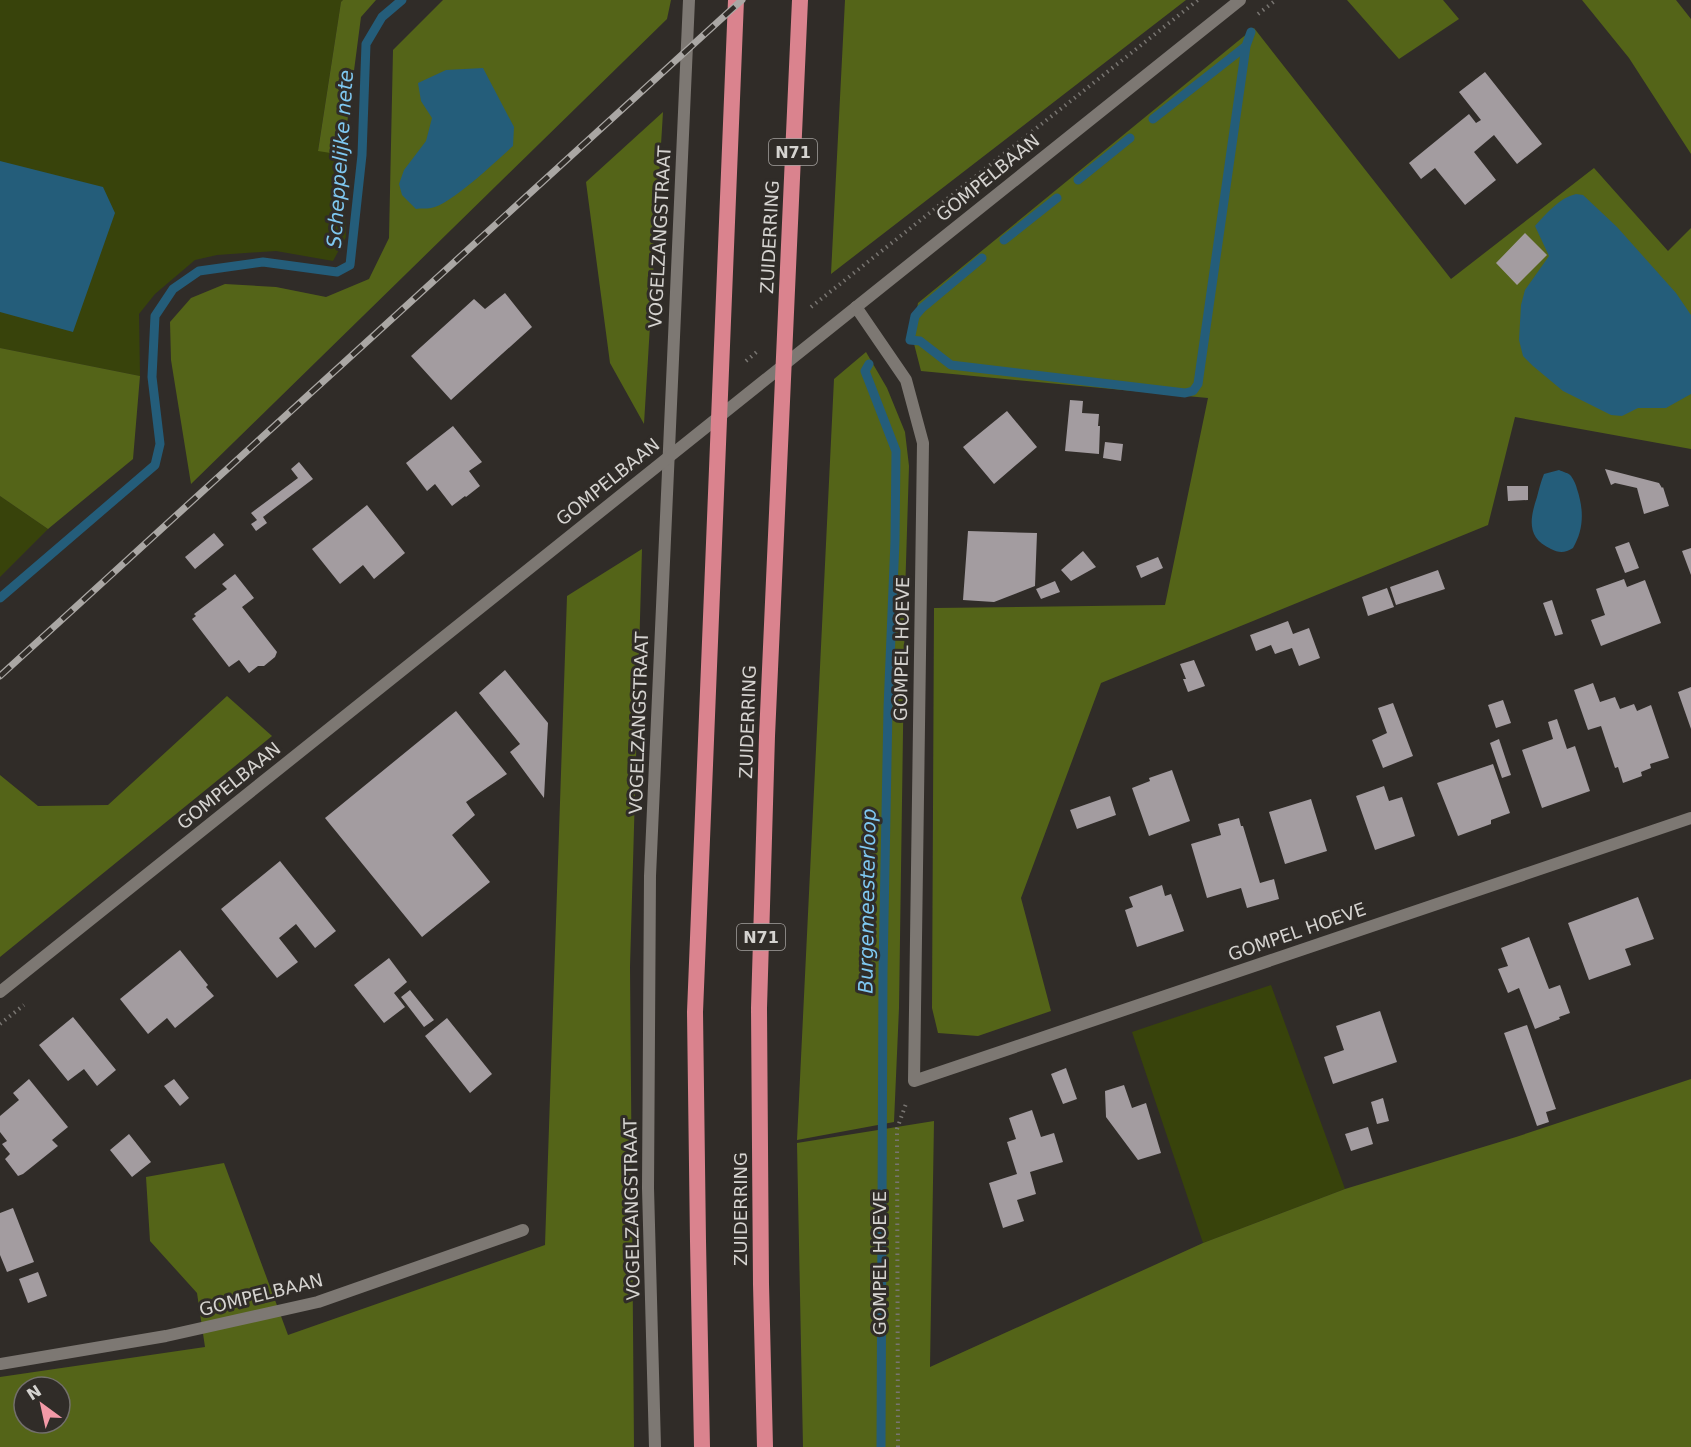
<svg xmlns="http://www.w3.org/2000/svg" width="1691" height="1447" viewBox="0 0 1691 1447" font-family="'DejaVu Sans',sans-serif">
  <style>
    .green { fill: #38430b }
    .forest { fill: #546418; fill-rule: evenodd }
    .water { fill: #245d7a }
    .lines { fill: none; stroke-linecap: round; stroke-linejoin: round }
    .stream { stroke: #245d7a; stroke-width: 9 }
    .building { fill: #a39ca0 }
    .path { stroke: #787571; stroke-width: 4; stroke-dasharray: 1.5 4.5; stroke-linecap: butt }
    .minor { stroke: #7d7873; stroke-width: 12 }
    .tertiary { stroke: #7d7873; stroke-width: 12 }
    .trunk { stroke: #da838e; stroke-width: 16 }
    .rail-casing { stroke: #aaa7a4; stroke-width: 7 }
    .rail { stroke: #302c28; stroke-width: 4.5; stroke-dasharray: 14; stroke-linecap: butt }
    .labels { text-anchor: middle; stroke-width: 6; stroke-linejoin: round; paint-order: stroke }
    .shield { fill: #302c28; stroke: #a4a19e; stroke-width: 1.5 }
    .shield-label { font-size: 16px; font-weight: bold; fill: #d5d3d0 }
    .street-label { font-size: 18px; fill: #d5d3d0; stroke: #302c28 }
    .water-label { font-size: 20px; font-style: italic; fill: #7fc8f1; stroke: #302c28 }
  </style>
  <rect width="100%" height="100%" fill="#302c28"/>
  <path class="green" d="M0,0H343L341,2L318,150L343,155L346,237L333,261L276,251L217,255L195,260L155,294L139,314L140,376L0,348Z
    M0,496L48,529L0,577Z
    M1271,985L1345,1189L1203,1243L1132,1032Z"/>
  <path class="forest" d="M343,0H376L361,17L343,155L318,151L341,2Z
    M443,0H671L667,19L191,484L171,360L170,322L191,298L225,284L276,287L326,297L369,279L389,238L393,50Z
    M845,0H1186L831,274Z
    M1347,0H1443L1459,19L1399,59Z
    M1582,0H1676L1691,19V154L1629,58Z
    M1254,28L1451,279L1594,168L1668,251L1691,228V449L1515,417L1488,525L1101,683L1021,898L1051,1011L978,1036L938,1033L932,1008L934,608L1165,605L1208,398L921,371L912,336L918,303Z
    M663,112L644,424L610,363L586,182Z
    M0,348L140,376L133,459L48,529L0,496Z
    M866,352L887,388L905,432L909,466L905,595L899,1008L894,1122L797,1140L834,379Z
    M642,549L630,967L634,1447H0V1377L205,1347L197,1293L150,1241L146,1177L224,1163L288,1335L545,1245L567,596ZM24,1387H60V1423H24Z
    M227,696L272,736L0,957V775L38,806L108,805Z
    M1691,1079V1447H803L797,1143L934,1121L930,1367L1203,1243L1345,1189L1516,1137Z"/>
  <path class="water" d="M483,68L514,127L513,146C496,161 452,204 431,208C426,209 421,208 416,209L402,195L399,184L404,170L426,141L432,118L421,101L418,83L446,70Z
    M0,161L103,187L115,213L73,332L0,312Z
    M1576,194L1583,195L1617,227L1676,293L1691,315V394L1666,408H1638L1622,416L1611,415L1563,391L1533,366L1523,356L1519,340L1521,305L1525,290L1549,256L1535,226C1547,213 1559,198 1576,194Z
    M1559,470C1563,472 1569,473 1571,476C1574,480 1576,485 1577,489C1584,510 1584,529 1573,548C1565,553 1559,553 1551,549C1526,538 1530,518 1537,497C1539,489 1541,481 1544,474Z"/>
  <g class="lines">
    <path class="stream" d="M1153,119L1246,46L1251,32
      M1078,180L1130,138
      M1004,240L1057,198
      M982,258L922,308L915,316L910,340L920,341L951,365L1185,393L1193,391L1198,384L1246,46
      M869,364L865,371L896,451L895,541L888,708L883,972L881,1447
      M0,598L155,465L160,444L152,377L155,316L173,289L199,271L263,262L337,272L350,265L362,155L366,44L382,17L402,0"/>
  </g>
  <path class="building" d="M1485,72L1542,144L1517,164L1494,135L1474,152L1496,180L1465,205L1435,168L1421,179L1409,163L1469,114L1476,123L1481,120L1459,92Z
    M1525,233L1547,255L1517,285L1496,263Z
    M505,293L532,327L451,400L411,356L474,299L485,309Z
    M1070,400L1083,401L1082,413L1099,414L1098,426H1100L1099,454L1065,451Z
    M1007,411L1037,447L994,484L963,447Z
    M453,426L482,462L469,471L480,486L466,497L465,496L452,506L435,484L427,491L406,463Z
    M1105,442L1123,444L1121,461L1103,458Z
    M299,462L313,479L263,517L267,523L256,531L251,524L257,520L251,513L298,478L291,469Z
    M1605,469L1659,483L1662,488L1663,487L1669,506L1644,514L1637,488L1615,483L1611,485Z
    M1507,486H1528V500L1508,501Z
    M367,505L405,553L374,579L363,565L340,584L312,549Z
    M968,531L1037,533L1035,586L994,602L963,600Z
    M214,533L224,545L195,569L185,557Z
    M1629,542L1639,568L1625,573L1615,547Z
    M1691,548V575L1682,551Z
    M1083,551L1096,567L1071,581L1061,570Z
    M1158,557L1163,568L1141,578L1136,566Z
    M1438,570L1445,589L1396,605L1390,587Z
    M235,574L254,598L242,607L277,652L275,657L264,666H258L249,673L239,660L229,667L192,619L196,616L194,614L227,589L222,584Z
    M1624,579L1627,587L1645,580L1661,623L1601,646L1591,620L1605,615L1596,589Z
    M1055,581L1060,592L1041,599L1036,589Z
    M1387,588L1394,607L1368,616L1362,597Z
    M1552,600L1563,634L1555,636L1543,603Z
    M1288,621L1293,634L1309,628L1320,658L1299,666L1292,648L1275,654L1271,645L1256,651L1250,635Z
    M1194,660L1205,686L1188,692L1183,679H1186L1180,664Z
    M505,670L548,723L544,798L510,752L520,744L479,693Z
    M1593,683L1600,702L1615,697L1620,709L1634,704L1637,711L1651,705L1669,758L1650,764L1651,768L1641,772L1642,776L1623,783L1618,767L1615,768L1601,726L1588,730L1574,690Z
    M1691,687V729L1678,692Z
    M1503,700L1511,723L1496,728L1488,705Z
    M1393,703L1413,756L1383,768L1372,740L1387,733L1378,708Z
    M456,711L507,774L466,802L475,815L452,835L490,882L422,937L325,818Z
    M1557,719L1567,749L1575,746L1590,791L1542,808L1522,750L1553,739L1548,722Z
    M1499,739L1511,775L1502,778L1490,743Z
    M1493,764L1510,813L1491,820V824L1458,836L1437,783Z
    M1172,770L1190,821L1149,836L1132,788L1150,781L1149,778Z
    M1384,786L1389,801L1402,797L1415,836L1375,850L1356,796Z
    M1110,796L1116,815L1077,829L1070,810Z
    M1311,799L1327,851L1285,864L1269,812Z
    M1239,818L1241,826H1243L1260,883L1274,879L1279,899L1247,908L1241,888L1207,898L1191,844L1221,835L1218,824Z
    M280,861L336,931L315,948L296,924L279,938L298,962L277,978L221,909Z
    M1162,885L1165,896L1171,894L1184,931L1137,947L1125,910L1133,907L1129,897Z
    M1638,897L1654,939L1625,949L1631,965L1589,980L1568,923Z
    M1529,937L1549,989L1560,985L1570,1013L1559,1017L1560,1019L1535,1029L1519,988L1508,993L1498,969L1508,966L1501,948Z
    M180,950L208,985L206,987L214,996L175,1028L167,1018L148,1034L120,999Z
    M389,958L407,982L394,993L405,1007L384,1023L354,985Z
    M410,990L434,1020L424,1027L401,997Z
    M1380,1011L1397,1062L1333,1084L1324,1057L1344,1050L1336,1026Z
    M73,1017L116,1070L97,1086L84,1069L68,1081L39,1045Z
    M447,1018L492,1074L470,1093L425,1036Z
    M1527,1025L1556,1109L1546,1112L1549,1122L1537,1126L1504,1033Z
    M1066,1068L1077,1099L1063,1104L1051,1074Z
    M29,1079L68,1127L52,1140L58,1146L23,1174L18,1176L5,1159L10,1154L2,1144L7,1141L0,1132V1116L19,1100L13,1093Z
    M174,1079L189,1098L180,1106L164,1086Z
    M1124,1085L1132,1108L1146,1103L1161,1153L1138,1160L1106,1117L1105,1091Z
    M1383,1098L1389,1121L1377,1124L1371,1102Z
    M1032,1110L1041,1137L1054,1133L1063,1162L1030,1172L1036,1194L1017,1200L1024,1221L1003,1228L989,1183L1017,1174L1007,1142L1016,1139L1009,1118Z
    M1368,1127L1373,1144L1351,1151L1345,1134Z
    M129,1134L151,1162L132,1177L110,1150Z
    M13,1208L34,1262L7,1272L0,1255V1213Z
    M38,1272L47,1296L28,1303L19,1279Z"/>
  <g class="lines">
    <path class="path" d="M1258,14L1276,0
      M811,307L1198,0
      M746,361L759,350
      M0,1024L24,1005
      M898,1447L897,1129L907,1101"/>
    <path class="minor" d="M856,307L906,380L923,443L914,1081L1691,818
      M0,1364L166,1336L318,1302L523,1230
      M655,1447L648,1188L650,876L689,0"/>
    <path class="tertiary" d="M0,992L1240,0"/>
    <path class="trunk" d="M702,1447L698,1241L695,1012L736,0
      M765,1447L761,1284L759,1008L767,736L800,0"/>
    <g class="rail-casing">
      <path id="rail" d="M0,676L742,0"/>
    </g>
    <use href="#rail" class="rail"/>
  </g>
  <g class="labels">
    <g class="shield">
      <rect x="769" y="139" width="48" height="26" rx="4.5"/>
      <rect x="737" y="924" width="48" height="26" rx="4.5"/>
    </g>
    <g class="shield-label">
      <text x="793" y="158">N71</text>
      <text x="761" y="943">N71</text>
    </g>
    <g class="street-label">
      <text transform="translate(988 178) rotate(-39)" y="6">GOMPELBAAN</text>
      <text transform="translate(660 237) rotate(-87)" y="6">VOGELZANGSTRAAT</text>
      <text transform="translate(770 237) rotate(-87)" y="6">ZUIDERRING</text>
      <text transform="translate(608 482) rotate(-39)" y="6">GOMPELBAAN</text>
      <text transform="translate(902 649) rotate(-89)" y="6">GOMPEL HOEVE</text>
      <text transform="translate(748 722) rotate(-88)" y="6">ZUIDERRING</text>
      <text transform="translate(639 723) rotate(-88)" y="6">VOGELZANGSTRAAT</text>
      <text transform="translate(229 786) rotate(-39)" y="6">GOMPELBAAN</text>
      <text transform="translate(1297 932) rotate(-19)" y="6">GOMPEL HOEVE</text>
      <text transform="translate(632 1209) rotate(-91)" y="6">VOGELZANGSTRAAT</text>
      <text transform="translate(741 1209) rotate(-90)" y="6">ZUIDERRING</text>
      <text transform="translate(880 1263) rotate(-90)" y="6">GOMPEL HOEVE</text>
      <text transform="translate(261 1295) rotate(-14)" y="6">GOMPELBAAN</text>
    </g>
    <g class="water-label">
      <text transform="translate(340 159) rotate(-86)" y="7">Scheppelijke nete</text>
      <text transform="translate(867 901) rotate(-89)" y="7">Burgemeesterloop</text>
    </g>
  </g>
  <g transform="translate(42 1405) rotate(327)"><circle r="28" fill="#302c28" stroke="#726f6b" stroke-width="1.5"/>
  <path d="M0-4.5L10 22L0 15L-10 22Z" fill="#f39aa7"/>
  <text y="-9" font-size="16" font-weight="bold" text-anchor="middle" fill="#d5d3d0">N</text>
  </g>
</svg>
